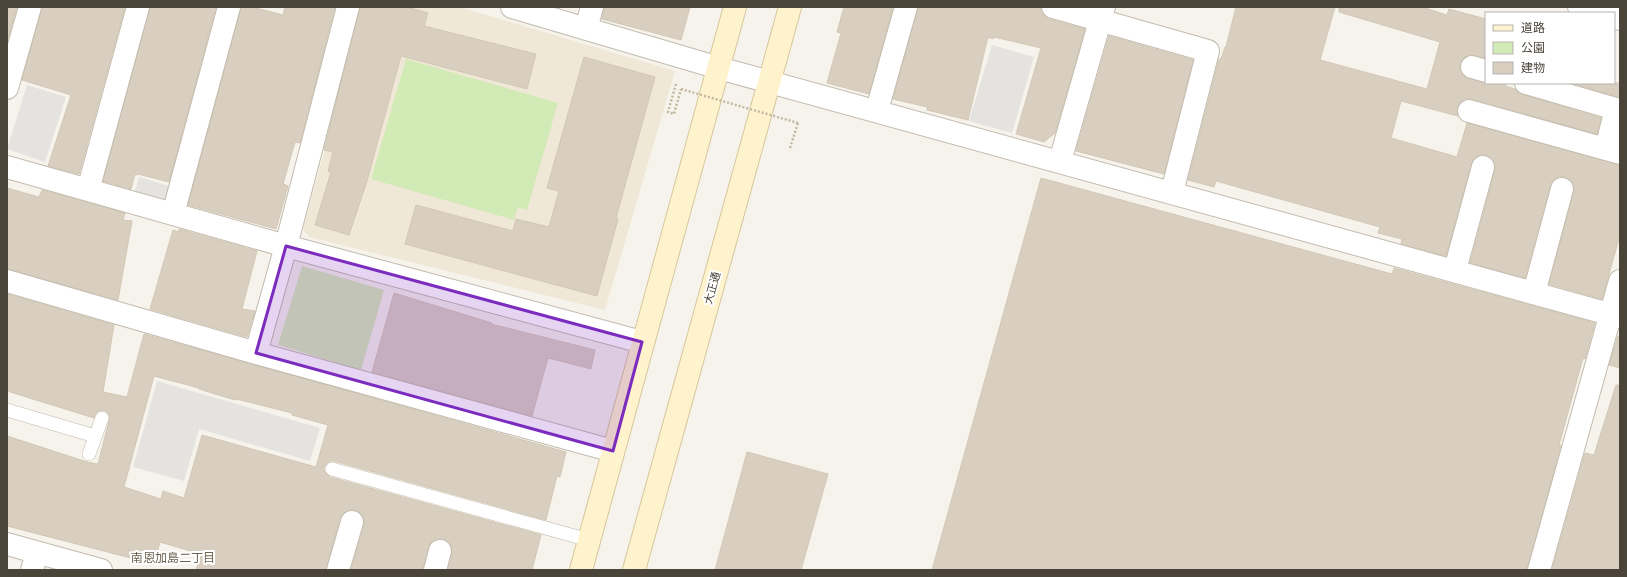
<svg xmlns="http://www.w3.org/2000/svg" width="1627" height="577" viewBox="0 0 1627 577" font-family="Helvetica,'Noto Sans JP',sans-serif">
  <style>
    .education { fill: #efe8d6 }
    .green { fill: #d2eab5 }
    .parking { fill: #e5e3e0 }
    .building { fill: #d8cfc1; stroke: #d3c7b4; fill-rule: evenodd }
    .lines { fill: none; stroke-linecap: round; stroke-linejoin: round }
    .service-casing { stroke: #c2bbae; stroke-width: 14 }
    .minor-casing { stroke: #c2bbae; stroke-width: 24 }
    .tertiary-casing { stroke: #c2bbae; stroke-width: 24 }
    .secondary-casing { stroke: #d6c79b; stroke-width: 24 }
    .path { stroke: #c4b79f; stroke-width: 2.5; stroke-dasharray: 2 2; stroke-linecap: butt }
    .service { stroke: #fff; stroke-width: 13 }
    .minor { stroke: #fff; stroke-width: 22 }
    .tertiary { stroke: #fff; stroke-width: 22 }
    .secondary { stroke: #fff3cd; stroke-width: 22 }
    .path-bridge { stroke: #c4b79f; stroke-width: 2.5; stroke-dasharray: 2 2; stroke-linecap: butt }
    .marked { fill: #7b2cbf; fill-opacity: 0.2; stroke: #7b2cbf; stroke-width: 3; stroke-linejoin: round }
    .labels { text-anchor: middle; stroke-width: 4; stroke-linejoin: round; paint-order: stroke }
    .street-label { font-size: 11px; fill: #4b4439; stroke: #fff }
    .neighbourhood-label { font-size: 12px; fill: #6e6250; stroke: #fff }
  </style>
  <rect width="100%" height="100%" fill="#f6f3ec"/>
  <path class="education" d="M364,7H460L675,71L605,310L309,237L303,229Z"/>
  <path class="green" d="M406,59L558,103L527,210L518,207L514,220L371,179Z
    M302,266L384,290L361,370L278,345Z"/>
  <path class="parking" d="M992,45L1034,57L1012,133L969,121Z
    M27,85L66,97L45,162L7,149Z
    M139,177L172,187L168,201L135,191Z
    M157,381L320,428L310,461L199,429L184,481L133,467Z"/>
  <path class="building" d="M7,7H17L7,42Z
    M42,7H125L79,174L48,166L71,95L22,80Z
    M150,7H216L169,182L138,174V175L135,174L131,189L103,181Z
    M241,7H252L283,15L285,7H335L300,143L295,142L283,184L288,186L276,229L188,205Z
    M360,7H407L428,13L424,26L536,54L527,89L401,56L367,181L349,235L315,225L331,172L328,171L333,152L324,150Z
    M604,7H690L681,40L602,19Z
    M844,7H893L869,94L827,83L841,33L837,32Z
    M918,7H1041L1044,15L1049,19L1085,29L1055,133L1044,142L1016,134L1041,48L994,37L993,39L988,37L968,120L927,110V107L893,99Z
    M1236,7H1335L1320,60L1427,89L1440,42L1339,12V7H1422L1447,15L1449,9L1486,19V58L1469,55L1464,58L1460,64V70L1463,76L1483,83H1506L1505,86L1515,89L1523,95L1601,118L1597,134L1472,99H1466L1461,102L1457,107L1458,116L1401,101L1391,138L1457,157L1467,123L1620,165V235L1602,299L1549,284L1574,192V185L1571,180L1566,177H1558L1553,180L1550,186L1525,278L1470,263L1495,170V163L1492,158L1487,155H1479L1474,158L1471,164L1446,256L1401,244L1402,239L1378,233L1380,227L1216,181L1214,187L1188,180L1219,59H1221L1225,47H1226Z
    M1109,36L1193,60L1164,174L1076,151Z
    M584,57L655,77L616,218L618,219L597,296L405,244L416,205L513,231L516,219L549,227L559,191L547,188Z
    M1571,83H1620V97H1619Z
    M1041,178L1392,274L1394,268L1595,323L1585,359L1583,358L1559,445H1561L1527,570H932Z
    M7,188L39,197L42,190L125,213L123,220L132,221L118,300L7,269Z
    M179,229L257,251L242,309L255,311L247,337L150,309L173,230L179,232Z
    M394,293L492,323L491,324L595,350L591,369L548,358L532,416L372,372Z
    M7,294L114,325L103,392L127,397L144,334L566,452L560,477L557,476L546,520L334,461H330L324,467V471L330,477L541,535L532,570H448L452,548L448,542L443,539H436L431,543L428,548L423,570H351L364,525V519L361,514L355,510H349L344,513L340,518L326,570H196L201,554L160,542L154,564L7,526V436L87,462L98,464L110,417L108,413L104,410L97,412L94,418L7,391ZM154,376L199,388V389L235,400L236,399L292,413V415L328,425L316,467L202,435L184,498L163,491L161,499L124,487Z
    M1618,336L1620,337V368L1609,365Z
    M1616,385H1620V570H1552L1585,453L1594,455Z
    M747,452L828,474L801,570H715Z"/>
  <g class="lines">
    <g class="service-casing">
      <path id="service" d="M7,410L95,436
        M89,454L102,418
        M332,469L589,540"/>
    </g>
    <g class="minor-casing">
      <path id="minor" d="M512,7L719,68
        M1053,7L1208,51L1172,192
        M1579,7L1600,13
        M1614,17L1620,19
        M586,29L592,7
        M1472,67L1486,71
        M1526,83L1616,109L1606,149
        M7,88L30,7
        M877,110L906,7
        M1469,111L1620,153
        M1060,161L1104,7
        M7,167L286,246L642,342
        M88,190L138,7
        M173,214L229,7
        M1455,270L1483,167
        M7,281L256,353L613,451
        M1534,293L1562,189
        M256,353L286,246L348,7
        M7,544L101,570
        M338,570L352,522
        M435,570L440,551
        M1539,570L1620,281"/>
    </g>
    <g class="tertiary-casing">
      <path id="tertiary" d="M719,68L1620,317
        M32,570L37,553"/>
    </g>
    <g class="secondary-casing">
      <path id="secondary" d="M581,570L735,7
        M634,570L790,7"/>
    </g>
    <path class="path" d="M676,84L668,112L674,114L681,89
      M790,148L798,123"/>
    <use href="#service" class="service"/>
    <use href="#minor" class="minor"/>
    <use href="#tertiary" class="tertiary"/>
    <use href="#secondary" class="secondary"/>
    <path class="path-bridge" d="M681,89L798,123"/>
  </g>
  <path class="marked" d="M286,246L642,342L613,451L256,353Z"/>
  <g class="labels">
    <g class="street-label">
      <text transform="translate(712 288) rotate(-74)" y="4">大正通</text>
    </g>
    <g class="neighbourhood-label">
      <text x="173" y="562">南恩加島二丁目</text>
    </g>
  </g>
  <rect width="1627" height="577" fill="none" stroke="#4b4439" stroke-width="16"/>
  <rect x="1485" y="12" width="130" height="72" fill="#ffffff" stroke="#b7b4b0"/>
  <rect x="1493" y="25" width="20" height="6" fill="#fff3cd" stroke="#b7b4b0"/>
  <text x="1521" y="32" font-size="12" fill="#4b4439">道路</text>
  <rect x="1493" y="42" width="20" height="12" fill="#d2eab5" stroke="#b7b4b0"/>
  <text x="1521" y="52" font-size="12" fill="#4b4439">公園</text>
  <rect x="1493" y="62" width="20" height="12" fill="#d8cfc1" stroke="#b7b4b0"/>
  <text x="1521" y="72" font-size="12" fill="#4b4439">建物</text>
</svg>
